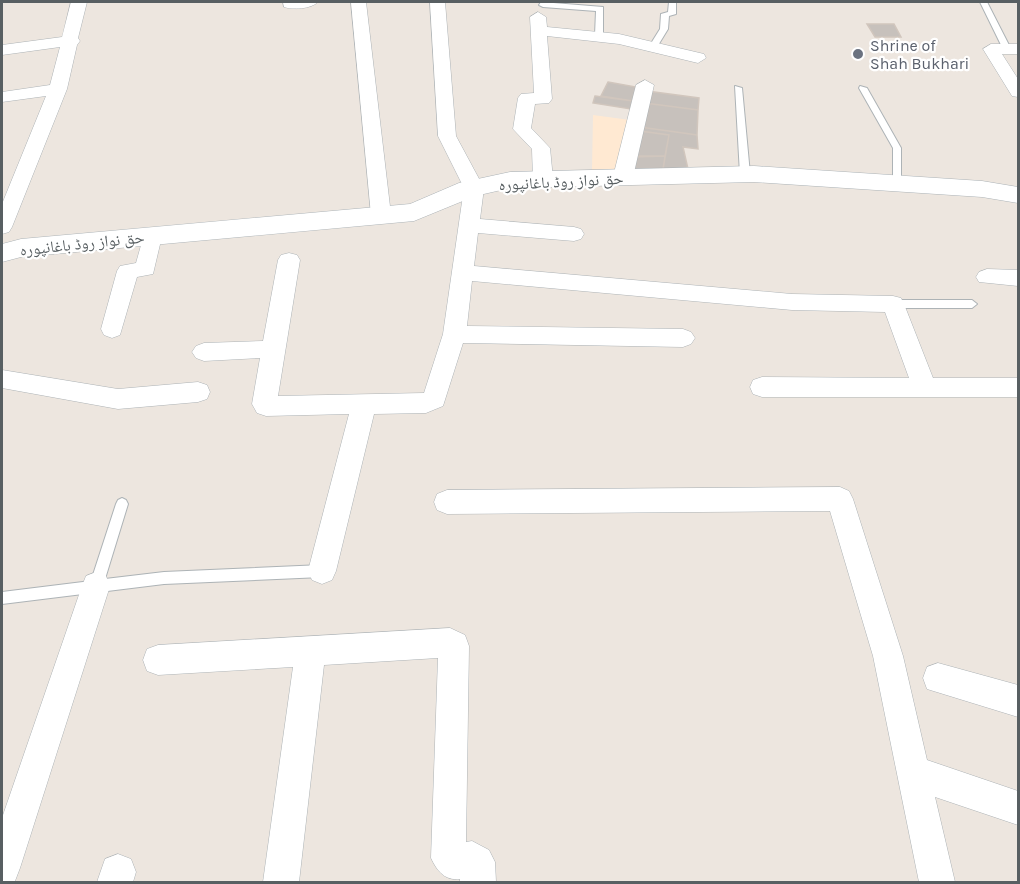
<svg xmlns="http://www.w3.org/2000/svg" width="1020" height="884" viewBox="0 0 1020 884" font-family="Karla,'Noto Naskh Arabic',sans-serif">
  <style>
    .commercial { fill: #ffe9d2 }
    .building { fill: #c7c1bc; stroke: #d1c6bd; stroke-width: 1.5 }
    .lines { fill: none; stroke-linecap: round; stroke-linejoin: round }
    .lane-casing { stroke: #adb3b6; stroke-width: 2 }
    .street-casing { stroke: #adb3b6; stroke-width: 1 }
    .secondary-casing { stroke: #acb3b7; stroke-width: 1 }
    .lane { fill: #fff; fill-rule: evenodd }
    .street { fill: #fff; fill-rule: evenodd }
    .secondary { fill: #fff; fill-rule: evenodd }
    .worship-dot { fill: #6b7280; stroke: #fff; stroke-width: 2 }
    .labels { text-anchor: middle; stroke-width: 4.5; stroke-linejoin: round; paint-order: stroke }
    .far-worship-label { font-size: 16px; fill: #5b616d; stroke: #fff; text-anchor: start }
    .far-street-label { font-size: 16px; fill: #585f62; stroke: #fff }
  </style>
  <rect width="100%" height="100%" fill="#ede6df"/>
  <path class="commercial" d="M593,115L630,120L620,169L592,171Z"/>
  <path class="building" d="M867,24H894L901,37H875Z
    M608,82L636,87L633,101L601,96Z
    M647,91L699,98L698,110L645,103Z
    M595,96L633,101L631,109L593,103Z
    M645,103L698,110L697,135L640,127Z
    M640,127L697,135L698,149L683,147L688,169H663L669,135L640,131Z
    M640,131L669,135L665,156H635Z
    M665,156L663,169L629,170L633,157Z"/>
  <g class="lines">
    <g class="lane-casing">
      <path id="lane" d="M541,2L603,7V35L599,37L595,35L596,11L543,7L539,5Z
        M669,2H676V14L669,16L668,29L657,47H651L650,45L660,29L661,14L668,12Z
        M980,2H987L1011,49L1010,51L1003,49Z
        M735,86L742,88L750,174L745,177L740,174Z
        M860,86L867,88L901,148V186H895L893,184V148L859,88Z
        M893,300H972L977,304L972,308H893L888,304Z
        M122,498L126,500L128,504L105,579L164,572L322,565L327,567L329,571L327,575L322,577L164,584L2,604V592L91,581L116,504L118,500Z"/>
    </g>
    <g class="street-casing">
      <path id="street" d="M71,2H87L78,38L80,41L77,45L67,89L12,227L9,232L2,234V204L46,96L2,102V92L50,85L60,47L2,55V45L62,37Z
        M283,2H318C311,9 293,10 284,7Z
        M351,2H366L391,215L388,220H374L371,215Z
        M430,2H445L456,136L484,188L480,219L574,227L581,229L584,234L581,239L574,241L478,233L474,266L792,294L893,296L901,298L904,304L933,378H1018V397H762L753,394L750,387L753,380L762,377L909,378L885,312L792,310L472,281L467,326L683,329L691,332L695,338L691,344L683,347L463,343L443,406L426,413L374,414L336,571L332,580L322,584L312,580L308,571L349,414L266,416L257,413L252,404L260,358L204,361L196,358L192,352L196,346L204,343L263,341L278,260L281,255L289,253L297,255L300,260L278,396L424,393L443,334L464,188L438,136Z
        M538,12L546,17L547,27L619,34L704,54L706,58L698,63L619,44L547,36L552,99L549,103L535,104L531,128L550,148L553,179L550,183H536L533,179L532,149L513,129L518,98L521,94L534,93L530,17Z
        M991,44H1018V54H1002L1018,79V97L1012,96L983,49Z
        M645,80L654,85L633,177L630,181H616L613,177L636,85Z
        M152,229L159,231L162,236L153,274L137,277L120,335L112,338L104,335L101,329L117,271L120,266L136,263L145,231Z
        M987,269L1018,270V286L979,282L976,277L979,272Z
        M2,370L118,389L198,382L207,385L210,392L207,399L198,402L118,409L2,388Z
        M840,487L849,491L853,499L903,656L927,760L1018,791V825L935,797L955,882H919L873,656L830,511L447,514L437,510L434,502L437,494L447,490Z
        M96,572L106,576L110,586L20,868L15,881L2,882V818L82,586L86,576Z
        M450,628L465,635L469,646L466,842L472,841L489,850L495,862L496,882H460V879C445,881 437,871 431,858L438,658L324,665L299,882H263L293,667L158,675L147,671L143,660L147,649L158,645Z
        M938,663L1018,685V717L927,689L923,678L927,667Z
        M118,854L131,859L136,872L133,882H97L105,859Z"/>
    </g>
    <g class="secondary-casing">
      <path id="secondary" d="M754,166L982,181L1018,187V203L982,197L754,182L510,188L475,196L414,221L21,257L2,262V244L21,239L410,204L459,183L510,172Z"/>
    </g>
    <use href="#lane" class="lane"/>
    <use href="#street" class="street"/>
    <use href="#secondary" class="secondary"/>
  </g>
  <circle class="worship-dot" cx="858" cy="54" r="6"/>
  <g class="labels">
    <g class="far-worship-label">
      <text x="870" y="51">Shrine of<tspan x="870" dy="18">Shah Bukhari</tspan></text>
    </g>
    <g class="far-street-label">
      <text transform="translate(561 181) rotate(-3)" y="6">حق نواز روڈ باغانپورہ</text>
      <text transform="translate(82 243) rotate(-6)" y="6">حق نواز روڈ باغانپورہ</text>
    </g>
  </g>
  <rect width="1020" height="884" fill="none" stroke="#585f62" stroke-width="6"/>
</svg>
